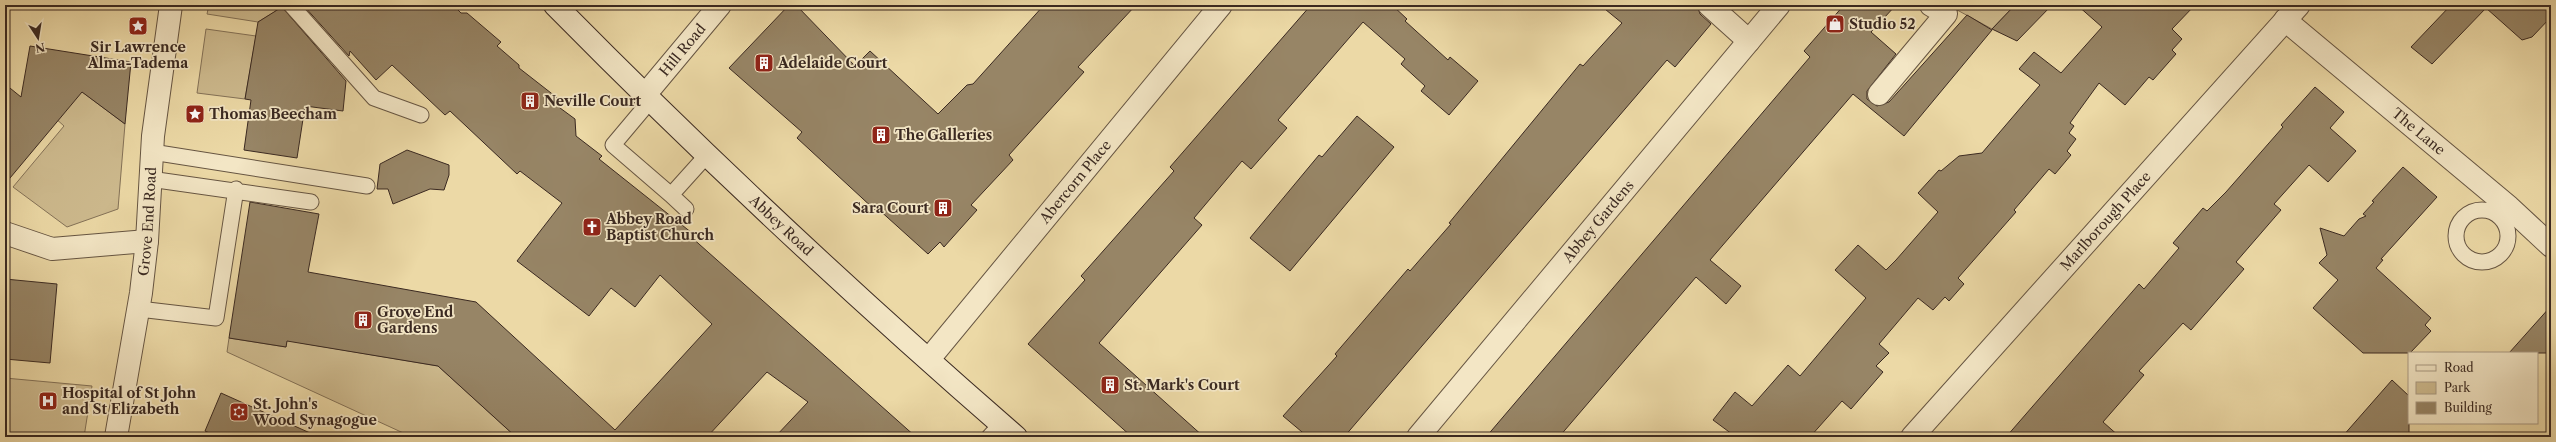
<svg xmlns="http://www.w3.org/2000/svg" width="2556" height="442" viewBox="0 0 2556 442" font-family="'Libre Caslon Text',serif">
  <style>
    .green { fill: #cebb8f; stroke: #847258 }
    .building { fill: #978566; stroke: #3a2921 }
    .lines { fill: none; stroke-linecap: round; stroke-linejoin: round }
    .service-casing { stroke: #665542; stroke-width: 17 }
    .minor-casing { stroke: #665542; stroke-width: 24 }
    .tertiary-casing { stroke: #665542; stroke-width: 24 }
    .secondary-casing { stroke: #3a2921; stroke-width: 24 }
    .service { stroke: #f3e6c5; stroke-width: 15 }
    .minor { stroke: #f3e6c5; stroke-width: 22 }
    .tertiary { stroke: #f3e6c5; stroke-width: 22 }
    .secondary { stroke: #f3e6c5; stroke-width: 22 }
    .labels { text-anchor: middle; stroke-width: 3.5; stroke-linejoin: round; paint-order: stroke }
    .poi-label { font-size: 14px; font-weight: bold; fill: #3a2921; stroke: #f3e6c5; text-anchor: start }
    .street-label { font-size: 14px; fill: #3a2921; stroke: #f3e6c5 }
  </style>
  <rect width="100%" height="100%" fill="#ecd9a6"/>
  <filter id="stains"><feTurbulence type="fractalNoise" baseFrequency=".005" numOctaves="4"/><feColorMatrix values="0 0 0 0 .2 0 0 0 0 .09 0 0 0 0 .02 0 0 0 .5 -.17"/></filter>
  <radialGradient id="worn" r=".72"><stop offset=".6" stop-color="#630" stop-opacity="0"/><stop offset="1" stop-color="#630" stop-opacity=".3"/></radialGradient>
  <path class="green" d="M209,5H272L276,11L258,22L207,14Z
    M1948,5H2015L1992,29Z
    M206,29L256,36L245,99L197,93Z
    M49,67L125,124L118,209L67,227L13,187L64,126L25,91Z
    M287,337L301,343L438,366L516,437H412L227,352L229,338L286,347Z
    M5,378L92,386L84,437H5Z"/>
  <path class="building" d="M303,5H453L461,13H467L501,42L497,46L519,65V68L560,100L556,105L575,119L576,136L602,156L599,159L692,233L690,236L916,437H775L808,402L767,372L707,437H516L438,366L287,341L286,347L229,338L250,202L319,214L308,272L476,302L615,430L712,324L660,275L635,307L611,288L589,316L517,261L562,203L520,171L517,174L450,111L445,115L392,65L376,80L350,51L349,56Z
    M789,5H796L855,66L870,51L938,114L967,85L973,84L1044,5H1136L1078,67L1084,72L1009,155L1013,160L971,205L977,210L944,247L940,242L928,254L877,208L875,210L797,138L802,132L729,68Z
    M1311,5H1392L1407,19L1405,21L1448,60L1450,57L1478,81L1449,115L1421,91L1425,86L1401,64L1405,59L1363,22L1278,120L1287,128L1251,169L1242,161L1194,218L1202,225L1099,343L1204,437H1132L1028,344L1085,280L1081,276L1174,171L1170,167Z
    M1600,5H1697L1700,14L1711,24L1675,67L1667,60L1344,437H1308L1283,416L1337,356L1335,354L1408,269L1410,271L1451,224L1449,223L1580,64L1583,66L1622,23Z
    M1844,5H1896L1871,32L1896,54L1867,91V99L1877,106L1889,102L1967,15L1992,30L1904,136L1853,94L1710,260L1741,286L1726,304L1696,277L1559,437H1486L1810,57L1804,51Z
    M2015,5H2052L2017,41L1992,29Z
    M2077,5H2195L2172,29L2182,39L2172,50L2176,54L2153,80L2149,77L2125,105L2099,83L2070,123L2074,126L2069,133L2076,139L2067,151L2071,155L2055,174L2049,169L2014,210L2016,212L1958,278L1964,284L1949,301L1945,297L1933,310L1918,298L1896,324L1879,344L1889,353L1876,366L1883,372L1851,409L1842,401L1810,437H1736L1713,420L1735,392L1752,406L1788,365L1800,376L1866,298L1835,270L1858,245L1886,270L1896,260L1938,212L1918,193L1939,170L1941,171L1959,156L1982,153L2040,85L2019,69L2034,52L2061,73L2102,27Z
    M2451,5H2551V17L2532,37L2522,40L2486,8L2432,64L2411,47Z
    M282,7L346,81L343,111L305,106L297,158L244,150L251,100L245,99L258,22Z
    M30,46L131,62L125,124L82,92L5,184V84L21,97Z
    M2315,87L2344,112L2330,128L2356,151L2328,182L2309,165L2274,204L2281,210L2236,262L2244,269L2191,330L2183,323L2139,371L2144,375L2103,422L2120,437H2006L2139,284L2144,289L2179,248L2173,243L2203,208L2207,211L2226,192L2283,127L2281,125Z
    M1357,116L1394,147L1290,271L1250,238L1319,155L1322,157Z
    M407,150L449,165V175L444,190L430,189L393,204L388,189H377L380,164Z
    M2403,167L2437,197L2381,259L2383,260L2376,268L2431,318L2425,325L2431,331L2410,353H2363L2313,308L2338,280L2319,263L2327,255L2320,228L2344,236L2359,219L2366,216L2363,214L2374,202L2372,201Z
    M5,279L57,284L50,363L5,359Z
    M2551,306V353H2509Z
    M2392,380L2409,396V437H2342Z
    M221,393L319,437H218L205,431Z"/>
  <g class="lines">
    <g class="service-casing">
      <path id="service" d="M291,5L374,98L421,115
        M650,101L613,145L671,195L707,155
        M152,152L367,186
        M150,179L311,202
        M671,195L686,209
        M2456 236a26 26 0 1 1 52 0a26 26 0 1 1-52 0Z
        M139,309L216,318L236,189
        M989,437L1001,424"/>
    </g>
    <g class="minor-casing">
      <g id="minor">
        <path d="M1709,5L1749,41"/>
        <path id="s1" d="M2285,20L2509,207L2551,246"/>
        <path d="M1879,94L1946,14L1931,5"/>
        <path id="s2" d="M644,96L720,5"/>
        <path d="M5,233L52,249L147,241"/>
        <path id="s3" d="M1418,437L1779,5"/>
        <path id="s4" d="M1912,437L2299,5"/>
      </g>
    </g>
    <g class="tertiary-casing">
      <g id="tertiary">
        <path id="s5" d="M929,359L1221,5"/>
        <path id="s6" d="M116,437L141,293L147,241L153,136L171,5"/>
      </g>
    </g>
    <g class="secondary-casing">
      <g id="secondary">
        <path id="s7" d="M555,5C703,155 857,299 1016,437"/>
      </g>
    </g>
    <use href="#service" class="service"/>
    <use href="#minor" class="minor"/>
    <use href="#tertiary" class="tertiary"/>
    <use href="#secondary" class="secondary"/>
  </g>
  <defs>
    <g id="shop-square" transform="scale(1)"><rect x="-9" y="-9" width="18" height="18" rx="4" fill="#8f2418" stroke="#f3e6c5"/><path d="M-5-2.5h2.3a2.7 3.5 0 0 1 5.4 0H5L5.5 6h-11ZM-1.5-2.5h3a1.5 2.3 0 0 0-3 0Z" fill="#fff"/></g>
    <g id="sight-square" transform="scale(1)"><rect x="-9" y="-9" width="18" height="18" rx="4" fill="#8f2418" stroke="#f3e6c5"/><path d="M0-6L1.8-2.2L6-1.7L2.9 1.2L3.7 5.4L0 3.3L-3.7 5.4L-2.9 1.2L-6-1.7L-1.8-2.2Z" fill="#fff"/></g>
    <g id="building-square" transform="scale(1)"><rect x="-9" y="-9" width="18" height="18" rx="4" fill="#8f2418" stroke="#f3e6c5"/><path d="M-4-6H4V6H1V3H-1V6H-4ZM-2.5-4.3h1.7v1.8h-1.7ZM.8-4.3h1.7v1.8H.8ZM-2.5-1h1.7V.8h-1.7ZM.8-1h1.7V.8H.8Z" fill="#fff"/></g>
    <g id="church-square" transform="scale(1)"><rect x="-9" y="-9" width="18" height="18" rx="4" fill="#8f2418" stroke="#f3e6c5"/><path d="M-1.2-6h2.4v3.5h3.3v2.4h-3.3V6h-2.4V-.1h-3.3v-2.4h3.3Z" fill="#fff"/></g>
    <g id="hospital-square" transform="scale(1)"><rect x="-9" y="-9" width="18" height="18" rx="4" fill="#8f2418" stroke="#f3e6c5"/><path d="M-5-5h3v3.5h4V-5h3V5h-3V1.5h-4V5h-3Z" fill="#fff"/></g>
    <g id="synagogue-square" transform="scale(1)"><rect x="-9" y="-9" width="18" height="18" rx="4" fill="#8f2418" stroke="#f3e6c5"/><path d="M0-6.5L5.6 3.2H-5.6ZM0 6.5L5.6-3.2H-5.6Z" fill="#fff"/></g>
  </defs>
  <g fill-rule="evenodd">
    <use href="#shop-square" x="1835" y="24"/>
    <use href="#sight-square" x="138" y="26"/>
    <use href="#building-square" x="764" y="63"/>
    <use href="#building-square" x="530" y="101"/>
    <use href="#sight-square" x="195" y="114"/>
    <use href="#building-square" x="881" y="135"/>
    <use href="#building-square" x="943" y="208"/>
    <use href="#church-square" x="592" y="227"/>
    <use href="#building-square" x="363" y="320"/>
    <use href="#building-square" x="1110" y="385"/>
    <use href="#hospital-square" x="48" y="401"/>
    <use href="#synagogue-square" x="239" y="412"/>
  </g>
  <g class="labels">
    <g class="poi-label">
      <text x="1849" y="29">Studio 52</text>
      <text x="138" y="52" text-anchor="middle">Sir Lawrence<tspan x="138" dy="16">Alma-Tadema</tspan></text>
      <text x="778" y="68">Adelaide Court</text>
      <text x="544" y="106">Neville Court</text>
      <text x="209" y="119">Thomas Beecham</text>
      <text x="895" y="140">The Galleries</text>
      <text x="929" y="213" text-anchor="end">Sara Court</text>
      <text x="606" y="224">Abbey Road<tspan x="606" dy="16">Baptist Church</tspan></text>
      <text x="377" y="317">Grove End<tspan x="377" dy="16">Gardens</tspan></text>
      <text x="1124" y="390">St. Mark's Court</text>
      <text x="62" y="398">Hospital of St John<tspan x="62" dy="16">and St Elizabeth</tspan></text>
      <text x="253" y="409">St. John's<tspan x="253" dy="16">Wood Synagogue</tspan></text>
    </g>
    <g class="street-label">
      <text dy="5" stroke="none"><textPath href="#s2" startOffset="60">Hill Road</textPath></text>
      <text dy="5" stroke="none"><textPath href="#s1" startOffset="174">The Lane</textPath></text>
      <text dy="5" stroke="none"><textPath href="#s5" startOffset="230">Abercorn Place</textPath></text>
      <text dy="5" stroke="none"><textPath href="#s6" startOffset="218">Grove End Road</textPath></text>
      <text dy="5" stroke="none"><textPath href="#s3" startOffset="281">Abbey Gardens</textPath></text>
      <text dy="5" stroke="none"><textPath href="#s4" startOffset="290">Marlborough Place</textPath></text>
      <text dy="5" stroke="none"><textPath href="#s7" startOffset="316">Abbey Road</textPath></text>
    </g>
  </g>
  <rect width="2556" height="442" fill="none" stroke="#ecd9a6" stroke-width="20"/>
  <rect x="6" y="6" width="2544" height="430" fill="none" stroke="#3a2921" stroke-width="2"/>
  <rect x="10" y="10" width="2536" height="422" fill="none" stroke="#3a2921"/>
  <rect x="2408" y="352" width="130" height="72" fill="#f3e6c5" stroke="#a99a83"/>
  <rect x="2416" y="365" width="20" height="6" fill="#f3e6c5" stroke="#a99a83"/>
  <text x="2444" y="372" font-size="12" fill="#3a2921">Road</text>
  <rect x="2416" y="382" width="20" height="12" fill="#cebb8f" stroke="#a99a83"/>
  <text x="2444" y="392" font-size="12" fill="#3a2921">Park</text>
  <rect x="2416" y="402" width="20" height="12" fill="#978566" stroke="#a99a83"/>
  <text x="2444" y="412" font-size="12" fill="#3a2921">Building</text>
  <g transform="translate(38 38) rotate(168)" stroke="#f3e6c5" stroke-width="3" paint-order="stroke">
  <path d="M0-3L7 15L0 10L-7 15Z" fill="#3a2921"/>
  <text y="-6" font-size="11" font-weight="bold" text-anchor="middle" fill="#3a2921">N</text>
  </g>
  <rect width="100%" height="100%" filter="url(#stains)"/>
  <rect width="100%" height="100%" fill="url(#worn)"/>
</svg>
